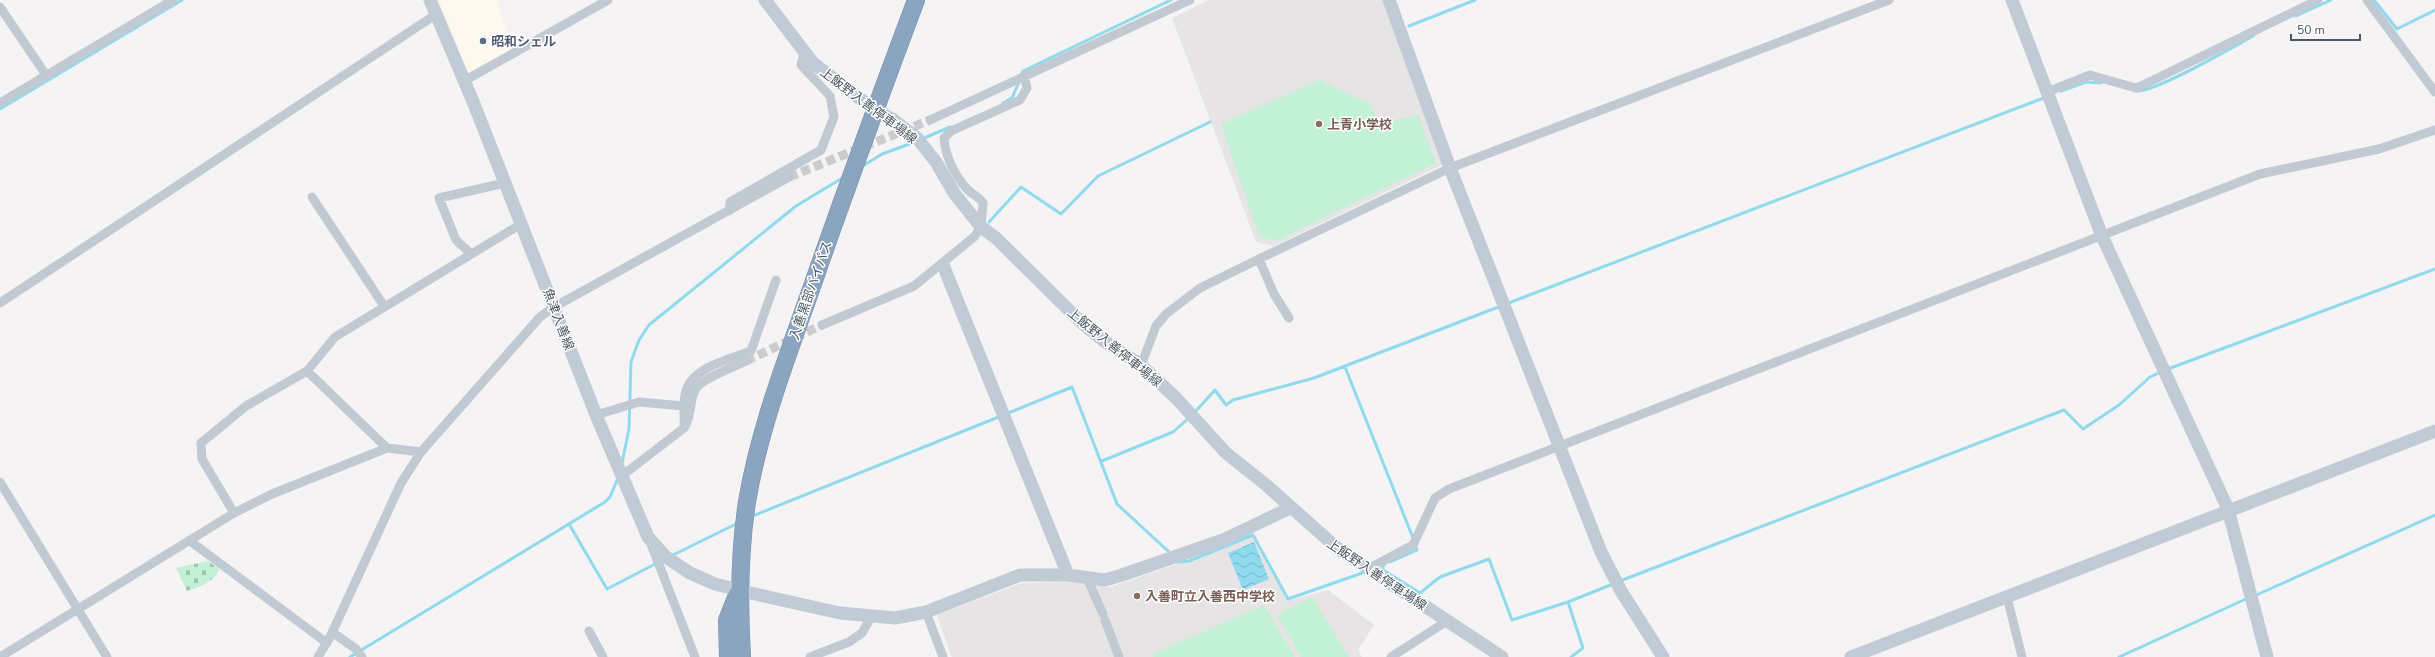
<svg xmlns="http://www.w3.org/2000/svg" width="2435" height="657" viewBox="0 0 2435 657" font-family="'Nunito Sans','Noto Sans JP',sans-serif">
  <style>
    .commercial { fill: #fdf9ef }
    .education { fill: #e6e4e5 }
    .cemetery { fill: url(#cemetery-stones) }
    .pitch { fill: #c3f1d5 }
    .water { fill: url(#water-waves) }
    .lines { fill: none; stroke-linecap: round; stroke-linejoin: round }
    .stream { stroke: #90daee; stroke-width: 3 }
    .street-tunnel { stroke: #caccce; stroke-width: 9; stroke-dasharray: 9 4.5; stroke-linecap: butt }
    .highway-casing { stroke: #7690ad; stroke-width: 18 }
    .street { stroke: #c1cad2; stroke-width: 9 }
    .secondary { stroke: #c1cbd6; stroke-width: 13 }
    .highway { stroke: #8ba5c1; stroke-width: 17 }
    .service-dot { fill: #5c6f8a; stroke: #fff; stroke-width: 1.5 }
    .education-dot { fill: #8d6e63; stroke: #fff; stroke-width: 1.5 }
    .labels { text-anchor: middle; stroke-width: 3; stroke-linejoin: round; paint-order: stroke }
    .service-label { font-size: 13px; font-weight: bold; fill: #4e5e75; stroke: #fff; text-anchor: start }
    .street-label { font-size: 13px; fill: #4a5661; stroke: #fff }
    .education-label { font-size: 13px; font-weight: bold; fill: #785e54; stroke: #fff; text-anchor: start }
  </style>
  <defs>
    <pattern id="cemetery-stones" width="16" height="16" patternUnits="userSpaceOnUse"><rect width="16" height="16" fill="#c3f1d5"/><path d="M2 7V4a2 2 0 0 1 4 0v3zM10 15v-3a2 2 0 0 1 4 0v3z" fill="#a0c6b0"/></pattern>
    <pattern id="water-waves" width="16" height="10" patternUnits="userSpaceOnUse"><rect width="16" height="10" fill="#90daee"/><path d="M0 5q4-4 8 0t8 0" fill="none" stroke="#78b4c4"/></pattern>
  </defs>
  <rect width="100%" height="100%" fill="#f5f3f3"/>
  <path class="commercial" d="M439,0H496L513,48L469,74Z"/>
  <path class="education" d="M1209,0H1382L1442,165L1274,246L1256,242L1172,18Z
    M1254,533L1287,601L1328,590L1374,625L1358,650L1362,657H952L937,615L1022,583L1069,582L1111,587L1222,548Z"/>
  <path class="cemetery" d="M208,561L219,569C215,582 199,587 187,591L176,568Z"/>
  <path class="pitch" d="M1319,80L1370,104L1380,125L1418,115L1436,163L1276,241L1260,237L1221,124Z
    M1312,597L1349,657H1301L1277,615Z
    M1264,605L1295,657H1153V654Z"/>
  <path class="water" d="M1254,542L1269,579L1243,590L1228,553Z"/>
  <g class="lines">
    <path class="stream" d="M2374,0L2397,29L2435,10
      M2296,16L2331,0
      M1409,26L1475,0
      M1021,75L1023,71L1171,0
      M2061,91L2086,82L2101,83
      M2136,91C2154,93 2233,47 2253,36
      M1003,103L1012,98L1019,82
      M0,109L182,0
      M922,139L950,127
      M861,167L882,154L915,142
      M989,222L1021,187L1061,214L1098,176L1210,122
      M1506,304L2046,97
      M1345,367L1413,538
      M2168,369L2435,269
      M1194,413L1215,390L1226,405L1233,400L1314,378L1501,306
      M1006,414L1072,387L1117,504L1168,551
      M1102,461L1173,432L1190,417
      M622,463L629,429L631,362L639,340L649,325L796,206L844,177
      M750,517L1001,416
      M569,524L607,589L657,563
      M671,556L738,523
      M1177,562L1189,561L1253,535L1288,599L1365,572
      M1390,562L1417,550L1415,546
      M1385,564L1383,565V570L1420,593L1440,577L1489,559L1512,620L1568,602
      M1620,581L2064,410L2083,429L2119,405L2150,377L2161,372
      M2254,596L2435,515
      M350,657L605,502L610,497L618,478
      M1571,657L1583,648L1568,602L1613,584
      M2119,657L2248,598"/>
    <path class="street-tunnel" d="M789,177L930,120
      M746,361L822,325"/>
    <g class="highway-casing">
      <path id="highway" d="M728,657L727,620L737,595
        M742,657C739,606 739,553 747,502C760,424 790,350 816,275C848,183 882,91 916,0"/>
    </g>
    <path class="street" d="M2367,0L2435,92
      M0,7L46,75
      M464,81L608,0
      M2047,92L2090,75L2136,88L2141,86L2318,0
      M0,103L173,0
      M930,120L1190,0
      M312,197L384,306
      M729,211L730,202L821,150L834,117L830,96L801,65L804,53
      M471,254L456,240L439,198L505,183
      M1259,259L1274,294L1289,318
      M0,303L435,15
      M822,325L914,286L974,237L981,227L983,203C979,196 972,195 967,189C955,176 945,156 944,138L951,131L1020,100L1027,88L1024,76
      M1141,365L1156,326L1166,314L1200,288L1265,256L1450,168L1889,0
      M307,371L387,448
      M596,415L639,402L684,406
      M684,428C685,417 682,402 686,391C693,367 730,359 751,351L776,280
      M623,475L684,428C692,416 689,403 695,390C700,379 734,367 746,361
      M0,482L107,657
      M234,513L202,459L201,443L246,406L307,371L335,337L521,224
      M190,541L327,643
      M651,544L695,657
      M1368,569L1413,545L1435,498L1449,489L2260,174L2379,149L2435,130
      M1087,578L1103,614
      M2007,597L2022,657
      M926,612L943,657
      M1105,620L1119,657
      M589,631L603,657
      M332,632L356,649L362,657
      M0,657L234,513L272,494L387,448L421,452
      M318,657L330,637L401,483L421,452L540,317L554,307L789,177
      M810,657L849,642L862,633L871,617
      M1391,657L1447,621"/>
    <path class="secondary" d="M430,0L474,104L596,415L648,537L666,557L690,573L715,584L755,594L840,613L895,618L926,612L1020,575H1068L1105,580L1122,575L1223,540L1290,508
      M765,0L813,63L875,110L894,120L917,138L936,162L954,193L981,227L996,238L1082,323L1104,341L1141,365L1176,398L1226,453L1265,484L1337,548L1502,657
      M1389,0L1450,168L1601,552L1621,591L1663,657
      M2012,0L2102,236L2228,509L2267,657
      M943,265L1068,575
      M1851,657L2435,431"/>
    <use href="#highway" class="highway"/>
  </g>
  <circle class="service-dot" cx="483" cy="41" r="4"/>
  <g class="education-dot">
    <circle cx="1319" cy="124" r="4"/>
    <circle cx="1137" cy="596" r="4"/>
  </g>
  <g class="labels">
    <g class="service-label">
      <text x="491" y="46">昭和シェル</text>
    </g>
    <g class="street-label">
      <text transform="translate(869 105) rotate(37)" y="5">上飯野入善停車場線</text>
      <text transform="translate(810 290) rotate(-71)" y="5">入善黒部バイパス</text>
      <text transform="translate(559 319) rotate(69)" y="5">魚津入善線</text>
      <text transform="translate(1115 347) rotate(39)" y="5">上飯野入善停車場線</text>
      <text transform="translate(1377 574) rotate(34)" y="5">上飯野入善停車場線</text>
    </g>
    <g class="education-label">
      <text x="1327" y="129">上青小学校</text>
      <text x="1145" y="601">入善町立入善西中学校</text>
    </g>
  </g>
  <path d="M2291 34v6h69v-6" fill="none" stroke="#4a5661" stroke-width="2"/>
  <text x="2297" y="34" font-size="12" fill="#4a5661" stroke="#ffffff" stroke-width="3" paint-order="stroke">50 m</text>
</svg>
